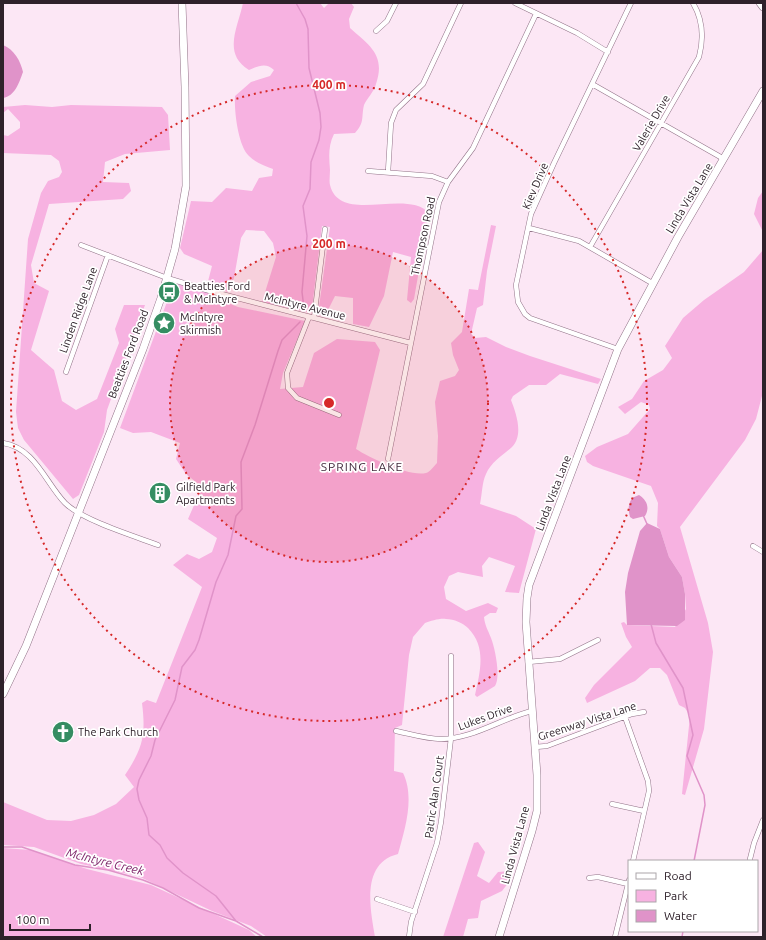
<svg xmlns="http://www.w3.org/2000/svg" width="766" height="940" viewBox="0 0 766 940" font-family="Ubuntu,sans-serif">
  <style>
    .green { fill: #f7b2e1 }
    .water { fill: #e093c9 }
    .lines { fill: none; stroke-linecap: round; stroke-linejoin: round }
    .stream { stroke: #e093c9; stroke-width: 1.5 }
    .street-casing { stroke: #927388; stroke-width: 5.5 }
    .secondary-casing { stroke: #927388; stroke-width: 8 }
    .street { stroke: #fff; stroke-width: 4.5 }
    .secondary { stroke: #fff; stroke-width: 7 }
    .ring { fill: none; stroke: #d62828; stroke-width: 2; stroke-dasharray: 2 4 }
    .labels { text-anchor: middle; stroke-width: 3.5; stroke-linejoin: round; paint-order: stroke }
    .street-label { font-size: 11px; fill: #2e212a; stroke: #fff }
    .poi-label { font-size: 11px; fill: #2e212a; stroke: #fff; text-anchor: start }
    .neighbourhood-label { font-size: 12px; letter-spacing: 1px; fill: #42283b; stroke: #fff }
    .water-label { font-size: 12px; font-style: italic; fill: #7d2469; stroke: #fff }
    .centre { fill: #d62828; stroke: #fff; stroke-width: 2 }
    .ring-label { font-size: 12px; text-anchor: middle; font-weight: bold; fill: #d62828; stroke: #fff; stroke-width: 3.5; stroke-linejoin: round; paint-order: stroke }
  </style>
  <rect width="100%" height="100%" fill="#fce7f5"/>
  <path class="green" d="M243,3H320L324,8L329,3H351L354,7L349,19L350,28C369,45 386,55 376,84C374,92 367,98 364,105C361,118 365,122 355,133L334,134C328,146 329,157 330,170C330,175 329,181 330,185C340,225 406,188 429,213L414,299L411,303L407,300L411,257L393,252L384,296L369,327L353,324V298L335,296L325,316L318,314L330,227L322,226L312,308L307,312L262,302L276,257L273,243L264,231L246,230L241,238L234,278L228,292L207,285L212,266L184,254L180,248L191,201L212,202L226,188L252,191L259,178L272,176L273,169C265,166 256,163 249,156C238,146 234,110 235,96L251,82L270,76L274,70C266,62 258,66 249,70C222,54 238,27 243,3Z
    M25,105L52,107L71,105L162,107L168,115L170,150L125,154L105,162L103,182L129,183L131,191L123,199L49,204L31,265L34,283L49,291L31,350L54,370L62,401L76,410L97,399L119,343L115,329L124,305H145L107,410L104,432L79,495L73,499L24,440L18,428L16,412L28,239L41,193L48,181L59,177L62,172L59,161L51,155L3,153V135L8,136L20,128V122L8,109L3,113V107Z
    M763,191V232L754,214L758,198Z
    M491,225L496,226L487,271L483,305L477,308L471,334L475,338L486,337L506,347L530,356L601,379L598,384L560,374L546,385H529L513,396L511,400C516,413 524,435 512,447C503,455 491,462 486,474C482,482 482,495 480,504L516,516L536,529L519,593L505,592L515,566L489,557L482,566L483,577L458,572L449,576L444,587L446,599L466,611L488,603L498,608L496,613H490L484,617C485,626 488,630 491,638C495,648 501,677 495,686L477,697L475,695C480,672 487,647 468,628C463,623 454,619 446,619C440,618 431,621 425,623L413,637L409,655L402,725L395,728L394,771L403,773C415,797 405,829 398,854C361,863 370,908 375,937H267L251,926L212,911L138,876L81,864L34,847L3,845V802L47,820L71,821L94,815L116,804L134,787L125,775C143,748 146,735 142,703L147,700L156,703L202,587L173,565L187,554L199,559L212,552L217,538L188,519L202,487L186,474L176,459L180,443L151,432L133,433L120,428L174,283L229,299L228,303L238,307L305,321L283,373L280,389L303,387L314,353L337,339L375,342L380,350L356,449C370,458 409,477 426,473C430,472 434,466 437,463L438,436L435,402L440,381L455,376L459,370L453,355L451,343L462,332L469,289L478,290Z
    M763,250V392L756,419L745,440L680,527L708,623L713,652L704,729L685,795L682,794L690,716L685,708L679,705L667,675L660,668H650L635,681L587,703L585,698L594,685L632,647L626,637L621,623L624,622L627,625L675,627L686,609L685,594L682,577L669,557L660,529L657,526L658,503L651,486L593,466L587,462L585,456L597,447L628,434L650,409L649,405L641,402L625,414L618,407L632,399L644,381L663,370L672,358L665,346L683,318L704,300L744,272Z
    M478,842L485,852L477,876L489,883L498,872L510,871L512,878L502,891L481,901L478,918L468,919L463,937H443L474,843Z
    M3,848L31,850L87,869L151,885L249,930L257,937H3Z"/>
  <path class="water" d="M3,45C14,49 21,62 23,72C19,83 15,96 3,98Z
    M639,495C647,500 650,508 645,516L633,519L630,517C628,509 628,505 632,498Z
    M647,523L660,529L669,557L682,577L685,594V620L677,626L627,625L625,592L628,573L640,531Z"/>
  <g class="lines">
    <path class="stream" d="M296,3L305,19L308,29L309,68L320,113L321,127L319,140L311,162L310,189L303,206L307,236L302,292L304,308
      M643,515L647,524
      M651,624L656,643L683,688L693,735L687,756L704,795L705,805L694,861
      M3,847H22L75,865L108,870L143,880L163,888L199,908L236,921L263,937
      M236,921L216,896L183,873L167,858L160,845L149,835L147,818L139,800L137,789L139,780L151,756L155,740L175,700L182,667L195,650L199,640L216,582L228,555L236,516L242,509L241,462L255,425L278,351L282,340L300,322
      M682,937L683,931"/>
    <g class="street-casing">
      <path id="street" d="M515,3L577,33L608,52
        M376,31L387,21L396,3
        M592,84L724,159
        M368,171L432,176L448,182
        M388,172L391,123L396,110L423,84L461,3
        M529,228L579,241L652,283
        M81,245L167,278L210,291L411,343
        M590,247L699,57C704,38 703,20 693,3
        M309,317L287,373L288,388L297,398L339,415
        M314,318L325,229
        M618,349L530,318L525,314L518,302L516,285L531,214L554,163L631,3
        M66,372L108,255
        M3,443C35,448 45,482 65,503C82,520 134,536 158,545
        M388,459L439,202L448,182L473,148L536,14
        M753,546L763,552
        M528,662L560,659L598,640
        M625,717L648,781L649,791L633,861
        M396,731C411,734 426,739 441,739C473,739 502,718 532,711
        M535,747L547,746L632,714L644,712
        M612,804L644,811
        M750,859L754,843L763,820
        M589,878L598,877L628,884
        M377,899L415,912
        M409,937L411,922L437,843L441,822L451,738V656
        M615,937L629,880"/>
    </g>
    <g class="secondary-casing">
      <path id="secondary" d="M760,3L763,7
        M3,694L26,646L143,349L161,298L175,249L186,186L185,87L182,3
        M499,937L532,831L537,811V775L526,622L527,598L529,585L618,349L678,237L763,91"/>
    </g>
    <use href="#street" class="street"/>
    <use href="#secondary" class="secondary"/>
  </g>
  <circle cx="329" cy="403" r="159" fill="#d62828" fill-opacity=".12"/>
  <g class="ring">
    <circle cx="329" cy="403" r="159"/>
    <circle cx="329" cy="403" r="318"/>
  </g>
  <defs>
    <g id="bus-disc" transform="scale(1.15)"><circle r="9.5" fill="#358d62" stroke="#fff"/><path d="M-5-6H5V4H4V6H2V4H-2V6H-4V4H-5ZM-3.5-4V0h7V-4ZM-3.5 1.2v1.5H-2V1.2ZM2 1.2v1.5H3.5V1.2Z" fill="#fff"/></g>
    <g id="sight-disc" transform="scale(1.15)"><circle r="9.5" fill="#358d62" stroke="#fff"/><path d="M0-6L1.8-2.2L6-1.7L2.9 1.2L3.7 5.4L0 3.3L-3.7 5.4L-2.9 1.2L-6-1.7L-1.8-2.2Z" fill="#fff"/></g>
    <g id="building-disc" transform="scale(1.15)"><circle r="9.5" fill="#358d62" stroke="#fff"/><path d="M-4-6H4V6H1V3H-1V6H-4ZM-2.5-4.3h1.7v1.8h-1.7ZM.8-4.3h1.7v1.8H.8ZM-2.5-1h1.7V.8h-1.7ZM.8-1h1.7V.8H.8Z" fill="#fff"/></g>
    <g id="church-disc" transform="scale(1.15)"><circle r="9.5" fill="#358d62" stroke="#fff"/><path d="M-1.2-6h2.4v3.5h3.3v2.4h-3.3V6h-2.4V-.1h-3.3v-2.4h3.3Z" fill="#fff"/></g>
  </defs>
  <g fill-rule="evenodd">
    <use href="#bus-disc" x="169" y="292"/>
    <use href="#sight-disc" x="164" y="323"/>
    <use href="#building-disc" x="160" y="493"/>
    <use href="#church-disc" x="63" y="732"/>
  </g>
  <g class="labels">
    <g class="street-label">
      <text transform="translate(651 123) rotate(-60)" y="4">Valerie Drive</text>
      <text transform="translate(535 186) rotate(-67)" y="4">Kiev Drive</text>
      <text transform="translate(689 198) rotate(-59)" y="4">Linda Vista Lane</text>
      <text transform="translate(423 236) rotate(-78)" y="4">Thompson Road</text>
      <text transform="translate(305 306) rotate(14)" y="4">McIntyre Avenue</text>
      <text transform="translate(78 310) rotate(-70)" y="4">Linden Ridge Lane</text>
      <text transform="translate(128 354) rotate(-69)" y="4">Beatties Ford Road</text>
      <text transform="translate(553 493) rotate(-69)" y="4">Linda Vista Lane</text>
      <text transform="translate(485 717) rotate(-20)" y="4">Lukes Drive</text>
      <text transform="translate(587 721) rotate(-18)" y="4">Greenway Vista Lane</text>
      <text transform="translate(434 797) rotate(-82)" y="4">Patric Alan Court</text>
      <text transform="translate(515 845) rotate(-75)" y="4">Linda Vista Lane</text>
    </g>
    <g class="poi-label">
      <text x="184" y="290">Beatties Ford<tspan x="184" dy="13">&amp; McIntyre</tspan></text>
      <text x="180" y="321">McIntyre<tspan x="180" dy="13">Skirmish</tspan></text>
      <text x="176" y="491">Gilfield Park<tspan x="176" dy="13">Apartments</tspan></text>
      <text x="78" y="736">The Park Church</text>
    </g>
    <g class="neighbourhood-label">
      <text x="362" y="471">SPRING LAKE</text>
    </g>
    <g class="water-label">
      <text transform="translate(105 862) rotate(14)" y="4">McIntyre Creek</text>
    </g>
  </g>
  <circle cx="329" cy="403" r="6" class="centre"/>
  <g class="ring-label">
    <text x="329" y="89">400 m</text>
    <text x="329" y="248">200 m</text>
  </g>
  <rect width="766" height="940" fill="none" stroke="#2e212a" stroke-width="8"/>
  <rect x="628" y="860" width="130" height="72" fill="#ffffff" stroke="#aba6aa"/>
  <rect x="636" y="873" width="20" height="6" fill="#ffffff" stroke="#aba6aa"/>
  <text x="664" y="880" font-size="12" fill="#2e212a">Road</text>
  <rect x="636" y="890" width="20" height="12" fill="#f7b2e1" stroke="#aba6aa"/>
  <text x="664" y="900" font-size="12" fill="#2e212a">Park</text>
  <rect x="636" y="910" width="20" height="12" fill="#e093c9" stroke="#aba6aa"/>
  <text x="664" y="920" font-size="12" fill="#2e212a">Water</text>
  <path d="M10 924v6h80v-6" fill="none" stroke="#2e212a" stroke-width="2"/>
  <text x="16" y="924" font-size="12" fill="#2e212a" stroke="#ffffff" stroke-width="3" paint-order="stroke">100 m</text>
</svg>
